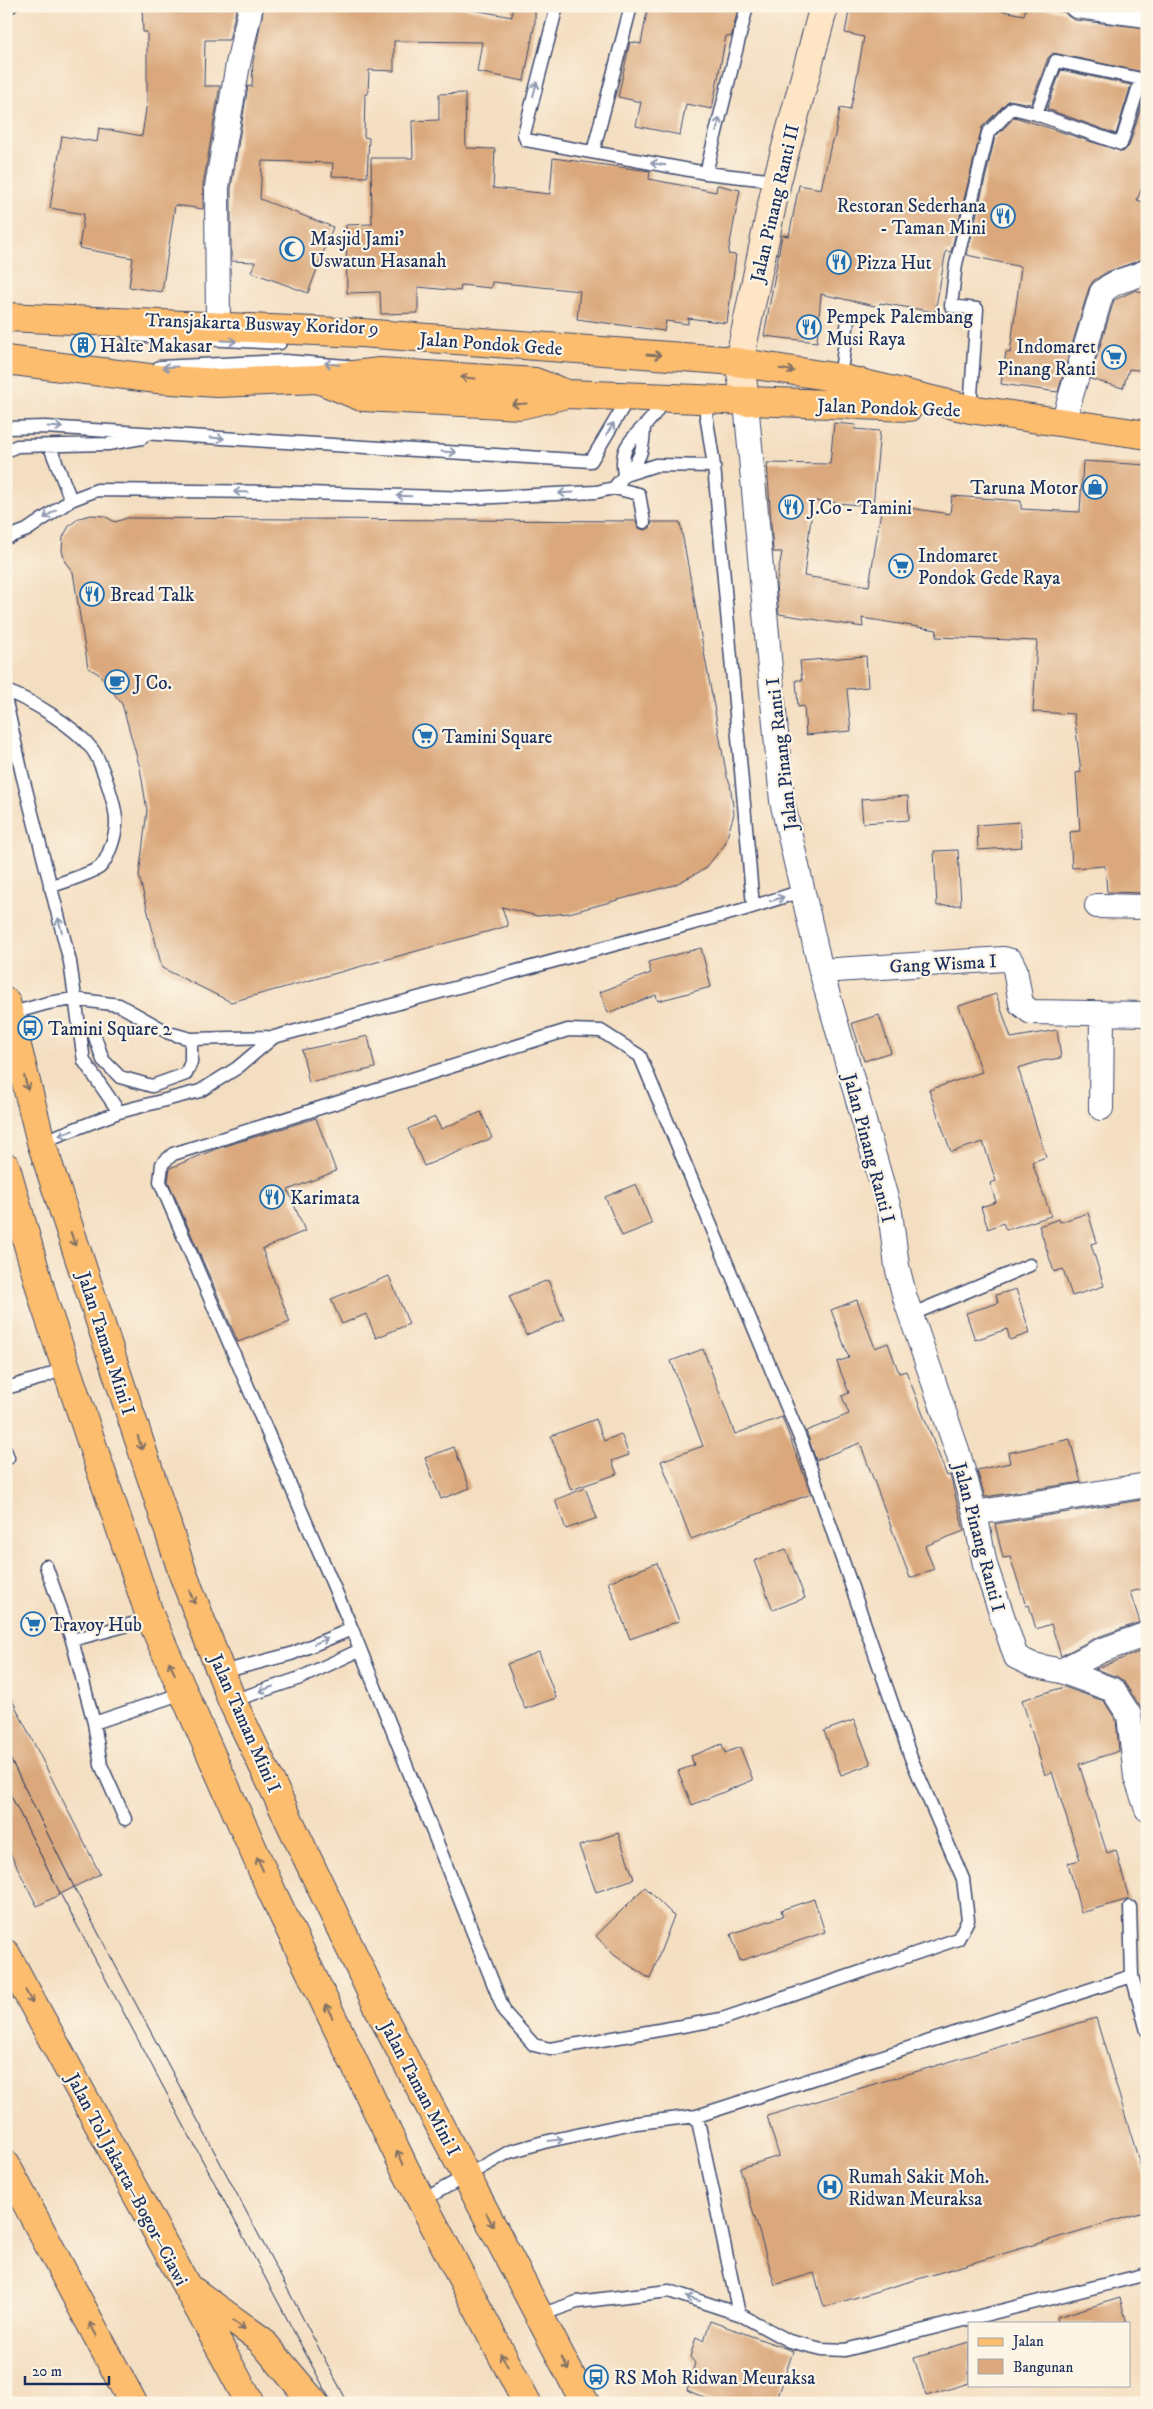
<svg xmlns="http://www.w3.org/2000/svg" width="1153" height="2409" viewBox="0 0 1153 2409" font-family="'IM FELL DW Pica',serif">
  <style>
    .building { fill: #daa87c }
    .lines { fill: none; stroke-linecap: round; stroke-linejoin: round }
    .lane-casing { stroke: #3c496d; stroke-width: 15 }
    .street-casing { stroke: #3c496d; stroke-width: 26 }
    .secondary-casing { stroke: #3c496d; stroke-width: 30 }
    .primary-casing { stroke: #3c496d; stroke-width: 30 }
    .highway-casing { stroke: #3c496d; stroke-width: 30 }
    .lane { stroke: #fff; stroke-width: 12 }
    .street { stroke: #fff; stroke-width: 24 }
    .secondary { stroke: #fee5c5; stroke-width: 28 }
    .primary { stroke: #fcbd6e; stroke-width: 28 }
    .highway { stroke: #fcbd6e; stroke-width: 28 }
    .tram { stroke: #1b2f5e; stroke-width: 1 }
    .oneway { stroke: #8d97ae }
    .oneway2 { stroke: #806f65 }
    .labels { text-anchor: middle; stroke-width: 4.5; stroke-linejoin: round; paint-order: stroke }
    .street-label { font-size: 19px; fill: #1b2f5e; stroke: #fcf5e5 }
    .poi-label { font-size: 19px; fill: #1b2f5e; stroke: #fcf5e5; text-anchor: start }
  </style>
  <rect width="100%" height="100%" fill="#fcf5e5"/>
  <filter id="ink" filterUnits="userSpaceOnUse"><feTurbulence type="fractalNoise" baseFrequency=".02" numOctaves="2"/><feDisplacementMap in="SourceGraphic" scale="10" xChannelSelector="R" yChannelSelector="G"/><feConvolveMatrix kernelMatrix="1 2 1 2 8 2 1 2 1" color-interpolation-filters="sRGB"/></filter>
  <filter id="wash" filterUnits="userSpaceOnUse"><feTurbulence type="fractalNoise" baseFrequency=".0096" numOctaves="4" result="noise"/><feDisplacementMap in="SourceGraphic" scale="20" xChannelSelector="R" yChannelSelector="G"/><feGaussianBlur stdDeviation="1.12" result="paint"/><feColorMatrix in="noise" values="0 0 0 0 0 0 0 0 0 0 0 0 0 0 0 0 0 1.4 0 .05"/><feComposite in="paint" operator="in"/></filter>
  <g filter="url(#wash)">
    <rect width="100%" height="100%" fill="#f4dec1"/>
    <g id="blocks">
      <path class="building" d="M142,6H237L229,40H205L204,86H220L203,185V209L175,205L162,292L129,287L133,258L79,248L84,214L50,208L62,136L97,142L99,128L142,136L147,102V32H143Z
        M264,6H453L512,17V6H535V22L524,81L477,72L482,42L394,41V71L369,70L368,94H365L364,137L369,138L367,177L332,176L333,163L262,161L260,199L333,227L308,293L251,272L255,262L231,261V188L248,86L252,87L253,62Z
        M648,6H739L731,37L726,36L712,109L686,104L680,135L636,126L641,102L618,97L630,42L641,44Z
        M850,6H978L1024,15L1026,6H1029L1064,12L1069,17L1075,20L1147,28V73L1053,53L1048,58L1031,104L1009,100L982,127L951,252L946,251L935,312L880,303L879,307L821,294L817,342L764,336L782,235L789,236L799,185L821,189L832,140H834L840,108L850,110L853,98L864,37L845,33Z
        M1061,70L1131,85L1116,134L1047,109Z
        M1147,88V175L1137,200L1147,203L1146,258L1107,272L1093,281L1089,288L1058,392L1001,384L1006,352L1010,353L1021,267L967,255L995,137L1015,117L1123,152L1129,146Z
        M465,93L466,148L495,149L493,188L550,194L553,158L650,171L649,179L716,192L717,185L740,190L728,254L736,255L727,323L688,318V324L666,321L664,331L577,319L580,291L492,282L491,288L461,285L460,291L418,287V313L381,314L380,292L347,293L346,225L372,224L371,158H413L412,121L439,120V94Z
        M1136,290L1147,295V371L1129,369L1123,388L1090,379L1114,300Z
        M834,423L856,425L855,429L880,431L873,506L813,501L804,576L869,586L882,504L950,514L952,496L1021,501V509L1080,512L1083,461L1147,465V886H1145V893L1107,892L1105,866L1072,868L1070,832L1080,831L1076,773L1081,772L1074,714L1033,712L1037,641L936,637L937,630L862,618L863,627L779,614L776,585L782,552H773L767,463L830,464Z
        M91,515L104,516L115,522L127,518L636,521L638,528L645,530L650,528L652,522H680L727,777L730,783L734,814L725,844L705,869L674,885L569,913L537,916L502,907L508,926L231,1002L162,968L139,876L147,810L140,768L122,704L99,674L88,668L73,572L65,562L62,550L63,537L69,526L79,518Z
        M866,656L868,687L847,689L851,731L806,735L804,706L798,707L796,680H802L800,661Z
        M908,796L909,820L863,823L861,799Z
        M1020,822L1022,847L978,850L977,825Z
        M958,850L961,905L937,906L934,851Z
        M701,948L711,987L658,1001L656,995L608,1013L600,992L651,973L648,962Z
        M996,994L1011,1038L1057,1030L1061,1058L1041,1061L1018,1068L1046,1157L1032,1162L1051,1216L1006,1230L1003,1223L988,1229L981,1207L996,1202L990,1183L996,1181L983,1142L951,1152L929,1090L982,1072L959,1006Z
        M879,1015L891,1052L864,1061L852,1023Z
        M368,1036L375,1068L309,1083L302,1050Z
        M481,1112L492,1138L424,1166L408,1129L435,1117L441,1129Z
        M316,1118L336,1171L288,1190L305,1231L262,1249L290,1322L238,1342L168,1181L170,1168L216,1149Z
        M636,1184L652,1224L622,1236L605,1197Z
        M1088,1213L1097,1242L1091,1244L1104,1286L1072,1296L1063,1269L1054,1272L1039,1226L1059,1219L1060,1222Z
        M389,1276L409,1324L376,1338L366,1314L342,1324L331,1299Z
        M548,1280L564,1320L526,1335L509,1296Z
        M1016,1289L1030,1333L1010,1340L1007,1329L975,1340L966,1313L998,1303L996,1295Z
        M857,1300L875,1348L888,1343L899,1373L906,1371L947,1476L950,1475L964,1531L925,1546L934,1569L910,1578L860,1443L816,1460L806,1431L849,1414L842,1396L849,1393L837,1362L849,1358L831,1310Z
        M703,1349L735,1434L782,1417L811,1494L691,1539L661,1461L703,1446L671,1361Z
        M596,1419L604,1441L621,1434L629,1455L612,1461L617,1474L571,1490L551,1436Z
        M1070,1439L1081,1482L985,1497L977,1470L1010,1463L1008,1453Z
        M454,1447L470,1488L441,1499L425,1458Z
        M585,1488L597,1518L566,1529L555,1500Z
        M1147,1499V1588L1130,1592L1140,1622L1095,1638L1061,1656L1051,1624L1036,1629L1029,1605L1026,1606L1010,1557L1003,1558L995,1524Z
        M786,1549L805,1598L773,1610L754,1561Z
        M657,1563L679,1621L630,1639L608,1582Z
        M1147,1649V1750L1141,1708L1124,1682L1118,1677L1095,1669Z
        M539,1652L556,1698L525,1709L507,1664Z
        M1064,1687L1104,1701L1116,1720L1119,1751L1079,1764L1107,1853L1116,1850L1129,1899L1081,1913L1068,1863L1080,1860L1052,1772L1045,1775L1022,1700Z
        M6,1688L100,1874L37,1906L6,1845Z
        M854,1720L871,1764L841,1775L824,1731Z
        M722,1744L725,1753L740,1747L753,1780L692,1805L678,1771L694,1765L691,1756Z
        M618,1833L634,1879L596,1892L579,1846Z
        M645,1887L674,1916L650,1979L614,1955L596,1936Z
        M814,1899L825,1932L740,1961L731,1934L783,1916L781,1910Z
        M1096,2018L1147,2188V2211L824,2307L814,2273L775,2285L740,2168L779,2156L767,2116Z
        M1120,2298L1127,2323H1058L1057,2317Z
        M710,2321L793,2351L776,2403H716L687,2390L695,2363L690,2357L696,2337L704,2341Z
        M969,2342V2383L926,2396L914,2358Z"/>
    </g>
  </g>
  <g filter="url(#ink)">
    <use href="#blocks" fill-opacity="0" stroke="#3c496d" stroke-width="1"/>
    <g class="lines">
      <g class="lane-casing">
        <path id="lane" d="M557,6L524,134L526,140L706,173L777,181
          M6,7L11,6
          M593,152L631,6
          M706,173L747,6
          M128,335L280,343
          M159,367L285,361L346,366
          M840,378L848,320
          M704,401L714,466L753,906
          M970,409L977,309L951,306L956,264L988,133L1012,108L1036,114L1056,61L1141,79L1121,144L1036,114
          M644,427C643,464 635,461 614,488L639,494L644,522
          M6,428L45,427L591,461L629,397
          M50,447L71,500
          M6,451L17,446L108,444L142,438
          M628,474L656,465L714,466
          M624,475C620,451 627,443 643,427C652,420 658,408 665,399
          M6,538L27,530L71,500L97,490L273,492L472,498L596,492L614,488
          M6,691C33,701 74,726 92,749C101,760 116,806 116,821C117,832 108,860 100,867C93,873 60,883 50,887
          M6,702L22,774L70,962L84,1061L119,1112
          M9,1014L48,1003L74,999L119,1005L169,1033L191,1039L274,1037
          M568,1030L601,1031L640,1056L802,1443L911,1758L963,1879L968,1920L958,1939L722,2019L550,2049L534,2045L505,2013L352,1629L160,1182L162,1164L173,1154Z
          M95,1037L103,1060L120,1077L152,1086L186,1074L191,1062V1039
          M41,1142L119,1112L200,1091L237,1068L274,1037L742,910L802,891
          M910,1315L1030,1265
          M6,1388L41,1378L66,1367
          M6,1452L8,1458
          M46,1566L72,1640L94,1723L101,1765L125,1819
          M72,1640L151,1619
          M222,1672L291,1654L352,1629
          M232,1701L300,1678L360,1650
          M94,1723L183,1693
          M1130,1907L1132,1976
          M697,2116L739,2314
          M421,2201L509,2152L544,2142L628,2124L697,2116L1132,1976L1147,2031
          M540,2315L577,2302L669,2291L739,2314L789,2341L822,2349L845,2350L1147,2274"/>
      </g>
      <g class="street-casing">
        <path id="street" d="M1077,6L1147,15
          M218,326L217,187L238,64L251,6
          M746,402L782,801L821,971L890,1212L897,1266L905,1298L958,1453L975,1513L985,1565L1016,1657L1033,1665L1061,1671L1113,1690L1129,1715L1136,1777L1147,1809
          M1063,422L1102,292C1116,279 1130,280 1147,271
          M1097,906L1147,907
          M821,971L1004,959L1011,961L1015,969L1021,1004L1031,1012L1147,1014
          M1101,1108L1102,1013
          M975,1513L1147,1485
          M1061,1671L1100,1651L1147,1634"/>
      </g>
      <g class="secondary-casing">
        <path id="secondary" d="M746,402L739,362L777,181L824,6"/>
      </g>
      <g class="primary-casing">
        <path id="primary" d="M6,317L361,333L723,360L840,378L970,409L1147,435
          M6,360L157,379L217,383L318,379L380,372L535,382L567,394
          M318,379L362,397L520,405L567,394L909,407
          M6,1002L41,1142L183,1574L232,1701L383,2017L585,2403
          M6,1167L45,1305L151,1619L272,1892L406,2171L527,2403"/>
      </g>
      <g class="highway-casing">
        <path id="highway" d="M6,1954L250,2403
          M6,2165L133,2403
          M193,2291L261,2340L314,2403"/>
      </g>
      <use href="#lane" class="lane"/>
      <use href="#street" class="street"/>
      <use href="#secondary" class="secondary"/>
      <use href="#primary" class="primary"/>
      <use href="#highway" class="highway"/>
      <path class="tram" d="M6,1750L77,1893L348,2403
        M6,1786L63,1899L332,2403"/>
    </g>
    <defs><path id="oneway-shaft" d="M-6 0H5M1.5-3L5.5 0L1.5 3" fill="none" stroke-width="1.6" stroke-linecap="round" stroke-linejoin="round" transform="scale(1.25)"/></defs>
    <g class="oneway">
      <use href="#oneway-shaft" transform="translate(535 89) rotate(-75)"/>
      <use href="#oneway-shaft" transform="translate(718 125) rotate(-76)"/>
      <use href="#oneway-shaft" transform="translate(658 164) rotate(-170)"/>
      <use href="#oneway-shaft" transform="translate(229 341) rotate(3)"/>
      <use href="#oneway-shaft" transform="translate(332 364) rotate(-172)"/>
      <use href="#oneway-shaft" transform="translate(170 367) rotate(177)"/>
      <use href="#oneway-shaft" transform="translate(55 427) rotate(4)"/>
      <use href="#oneway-shaft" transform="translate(610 429) rotate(-59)"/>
      <use href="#oneway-shaft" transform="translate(217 438) rotate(4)"/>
      <use href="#oneway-shaft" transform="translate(449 452) rotate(4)"/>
      <use href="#oneway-shaft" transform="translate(241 492) rotate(-179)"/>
      <use href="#oneway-shaft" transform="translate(566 493) rotate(177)"/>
      <use href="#oneway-shaft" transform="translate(404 496) rotate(-178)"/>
      <use href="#oneway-shaft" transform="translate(50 514) rotate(145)"/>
      <use href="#oneway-shaft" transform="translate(777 899) rotate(-17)"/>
      <use href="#oneway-shaft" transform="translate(60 925) rotate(-105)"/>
      <use href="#oneway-shaft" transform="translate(66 1133) rotate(160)"/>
      <use href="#oneway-shaft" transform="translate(321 1641) rotate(-23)"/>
      <use href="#oneway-shaft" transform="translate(266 1689) rotate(161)"/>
      <use href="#oneway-shaft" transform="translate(556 2140) rotate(-8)"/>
      <use href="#oneway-shaft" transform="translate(693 2299) rotate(-163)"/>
    </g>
    <g class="oneway2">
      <use href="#oneway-shaft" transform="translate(654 355) rotate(4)"/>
      <use href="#oneway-shaft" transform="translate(787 370) rotate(9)"/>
      <use href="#oneway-shaft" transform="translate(468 378) rotate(-176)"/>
      <use href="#oneway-shaft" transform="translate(519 404) rotate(176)"/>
      <use href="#oneway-shaft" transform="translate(26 1083) rotate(76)"/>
      <use href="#oneway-shaft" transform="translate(73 1239) rotate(72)"/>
      <use href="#oneway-shaft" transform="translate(140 1443) rotate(72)"/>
      <use href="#oneway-shaft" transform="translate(192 1597) rotate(68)"/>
      <use href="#oneway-shaft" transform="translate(172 1668) rotate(-114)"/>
      <use href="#oneway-shaft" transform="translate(260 1864) rotate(-114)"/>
      <use href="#oneway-shaft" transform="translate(29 1997) rotate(62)"/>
      <use href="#oneway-shaft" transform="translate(329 2011) rotate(-116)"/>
      <use href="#oneway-shaft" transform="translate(400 2157) rotate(-116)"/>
      <use href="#oneway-shaft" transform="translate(490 2220) rotate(62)"/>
      <use href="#oneway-shaft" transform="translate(239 2325) rotate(36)"/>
      <use href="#oneway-shaft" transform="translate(93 2329) rotate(-118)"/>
      <use href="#oneway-shaft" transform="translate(504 2360) rotate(-120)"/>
      <use href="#oneway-shaft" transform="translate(565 2364) rotate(63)"/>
    </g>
  </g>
  <defs>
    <g id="restaurant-ring" transform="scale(1.25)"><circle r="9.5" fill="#fcf5e5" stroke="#1f6fb2" stroke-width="1.5"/><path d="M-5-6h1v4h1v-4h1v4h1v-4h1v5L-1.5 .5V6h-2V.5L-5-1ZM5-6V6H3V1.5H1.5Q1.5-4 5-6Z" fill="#1f6fb2"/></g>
    <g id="mosque-ring" transform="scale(1.25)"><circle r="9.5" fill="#fcf5e5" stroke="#1f6fb2" stroke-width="1.5"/><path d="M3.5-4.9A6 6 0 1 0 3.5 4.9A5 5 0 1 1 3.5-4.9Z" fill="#1f6fb2"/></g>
    <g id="building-ring" transform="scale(1.25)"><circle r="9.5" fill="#fcf5e5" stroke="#1f6fb2" stroke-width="1.5"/><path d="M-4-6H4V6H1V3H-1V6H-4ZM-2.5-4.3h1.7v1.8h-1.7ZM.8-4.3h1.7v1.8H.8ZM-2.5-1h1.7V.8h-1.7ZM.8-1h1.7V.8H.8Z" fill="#1f6fb2"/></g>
    <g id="supermarket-ring" transform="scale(1.25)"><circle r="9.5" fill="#fcf5e5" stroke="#1f6fb2" stroke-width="1.5"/><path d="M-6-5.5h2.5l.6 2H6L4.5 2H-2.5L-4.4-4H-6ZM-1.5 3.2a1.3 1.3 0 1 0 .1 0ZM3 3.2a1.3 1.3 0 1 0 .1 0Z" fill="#1f6fb2"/></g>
    <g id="shop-ring" transform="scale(1.25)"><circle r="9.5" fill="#fcf5e5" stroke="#1f6fb2" stroke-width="1.5"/><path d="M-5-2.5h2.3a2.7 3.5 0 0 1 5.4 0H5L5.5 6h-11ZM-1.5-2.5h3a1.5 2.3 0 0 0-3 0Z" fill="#1f6fb2"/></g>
    <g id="cafe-ring" transform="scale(1.25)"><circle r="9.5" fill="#fcf5e5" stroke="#1f6fb2" stroke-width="1.5"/><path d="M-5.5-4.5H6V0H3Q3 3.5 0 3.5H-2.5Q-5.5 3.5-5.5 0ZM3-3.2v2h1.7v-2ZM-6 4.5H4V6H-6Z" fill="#1f6fb2"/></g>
    <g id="bus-ring" transform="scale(1.25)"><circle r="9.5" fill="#fcf5e5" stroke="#1f6fb2" stroke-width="1.5"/><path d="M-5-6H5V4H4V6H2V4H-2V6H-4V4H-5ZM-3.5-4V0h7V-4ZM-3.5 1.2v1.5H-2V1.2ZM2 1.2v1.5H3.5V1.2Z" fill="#1f6fb2"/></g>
    <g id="hospital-ring" transform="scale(1.25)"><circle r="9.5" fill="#fcf5e5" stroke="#1f6fb2" stroke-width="1.5"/><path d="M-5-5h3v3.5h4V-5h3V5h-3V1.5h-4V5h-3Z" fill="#1f6fb2"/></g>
  </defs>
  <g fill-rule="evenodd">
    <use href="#restaurant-ring" x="1003" y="216"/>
    <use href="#mosque-ring" x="292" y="249"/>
    <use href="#restaurant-ring" x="839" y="262"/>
    <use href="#restaurant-ring" x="809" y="327"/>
    <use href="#building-ring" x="83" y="345"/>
    <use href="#supermarket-ring" x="1114" y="357"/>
    <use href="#shop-ring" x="1095" y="487"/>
    <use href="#restaurant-ring" x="791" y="507"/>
    <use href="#supermarket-ring" x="901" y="566"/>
    <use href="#restaurant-ring" x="92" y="594"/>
    <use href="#cafe-ring" x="117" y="682"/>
    <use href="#supermarket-ring" x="425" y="736"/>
    <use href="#bus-ring" x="30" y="1028"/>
    <use href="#restaurant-ring" x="272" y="1197"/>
    <use href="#supermarket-ring" x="33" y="1624"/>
    <use href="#hospital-ring" x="830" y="2187"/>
    <use href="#bus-ring" x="596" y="2377"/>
  </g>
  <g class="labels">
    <g class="street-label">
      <text transform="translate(774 203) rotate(-77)" y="7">Jalan Pinang Ranti II</text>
      <text transform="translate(262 323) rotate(2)" y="7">Transjakarta Busway Koridor 9</text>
      <text transform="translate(491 343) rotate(4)" y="7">Jalan Pondok Gede</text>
      <text transform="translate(889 407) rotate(2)" y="7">Jalan Pondok Gede</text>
      <text transform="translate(781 754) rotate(-97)" y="7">Jalan Pinang Ranti I</text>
      <text transform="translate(943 963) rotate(-3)" y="7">Gang Wisma I</text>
      <text transform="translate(870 1148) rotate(75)" y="7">Jalan Pinang Ranti I</text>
      <text transform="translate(107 1343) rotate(72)" y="7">Jalan Taman Mini I</text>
      <text transform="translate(980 1537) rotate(75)" y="7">Jalan Pinang Ranti I</text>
      <text transform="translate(246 1723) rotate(66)" y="7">Jalan Taman Mini I</text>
      <text transform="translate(421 2088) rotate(62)" y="7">Jalan Taman Mini I</text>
      <text transform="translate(128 2179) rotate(62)" y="7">Jalan Tol Jakarta–Bogor–Ciawi</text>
    </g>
    <g class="poi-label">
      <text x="986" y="212" text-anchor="end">Restoran Sederhana<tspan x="986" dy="22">- Taman Mini</tspan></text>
      <text x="310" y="245">Masjid Jami'<tspan x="310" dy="22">Uswatun Hasanah</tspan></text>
      <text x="856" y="269">Pizza Hut</text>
      <text x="826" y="323">Pempek Palembang<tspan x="826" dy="22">Musi Raya</tspan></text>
      <text x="100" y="352">Halte Makasar</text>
      <text x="1096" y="353" text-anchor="end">Indomaret<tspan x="1096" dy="22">Pinang Ranti</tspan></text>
      <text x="1078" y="494" text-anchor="end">Taruna Motor</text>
      <text x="808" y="514">J.Co - Tamini</text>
      <text x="918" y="562">Indomaret<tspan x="918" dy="22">Pondok Gede Raya</tspan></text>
      <text x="110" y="601">Bread Talk</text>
      <text x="134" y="689">J Co.</text>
      <text x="442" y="743">Tamini Square</text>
      <text x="48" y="1035">Tamini Square 2</text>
      <text x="290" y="1204">Karimata</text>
      <text x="50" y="1631">Travoy Hub</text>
      <text x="848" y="2183">Rumah Sakit Moh.<tspan x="848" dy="22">Ridwan Meuraksa</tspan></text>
      <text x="614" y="2384">RS Moh Ridwan Meuraksa</text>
    </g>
  </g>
  <rect width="1153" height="2409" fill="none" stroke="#fcf5e5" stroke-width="25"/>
  <rect x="968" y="2322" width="162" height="65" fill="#fcf5e5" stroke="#a2a6af"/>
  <rect x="978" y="2338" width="25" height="8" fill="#fcbd6e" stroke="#a2a6af"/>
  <text x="1013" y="2346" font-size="15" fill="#1b2f5e">Jalan</text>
  <rect x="978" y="2359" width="25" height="15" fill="#daa87c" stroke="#a2a6af"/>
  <text x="1013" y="2372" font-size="15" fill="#1b2f5e">Bangunan</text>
  <path d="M25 2376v8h84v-8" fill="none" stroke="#1b2f5e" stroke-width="2.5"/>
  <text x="32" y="2376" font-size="15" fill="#1b2f5e" stroke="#fcf5e5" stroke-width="4" paint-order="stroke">20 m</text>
</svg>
